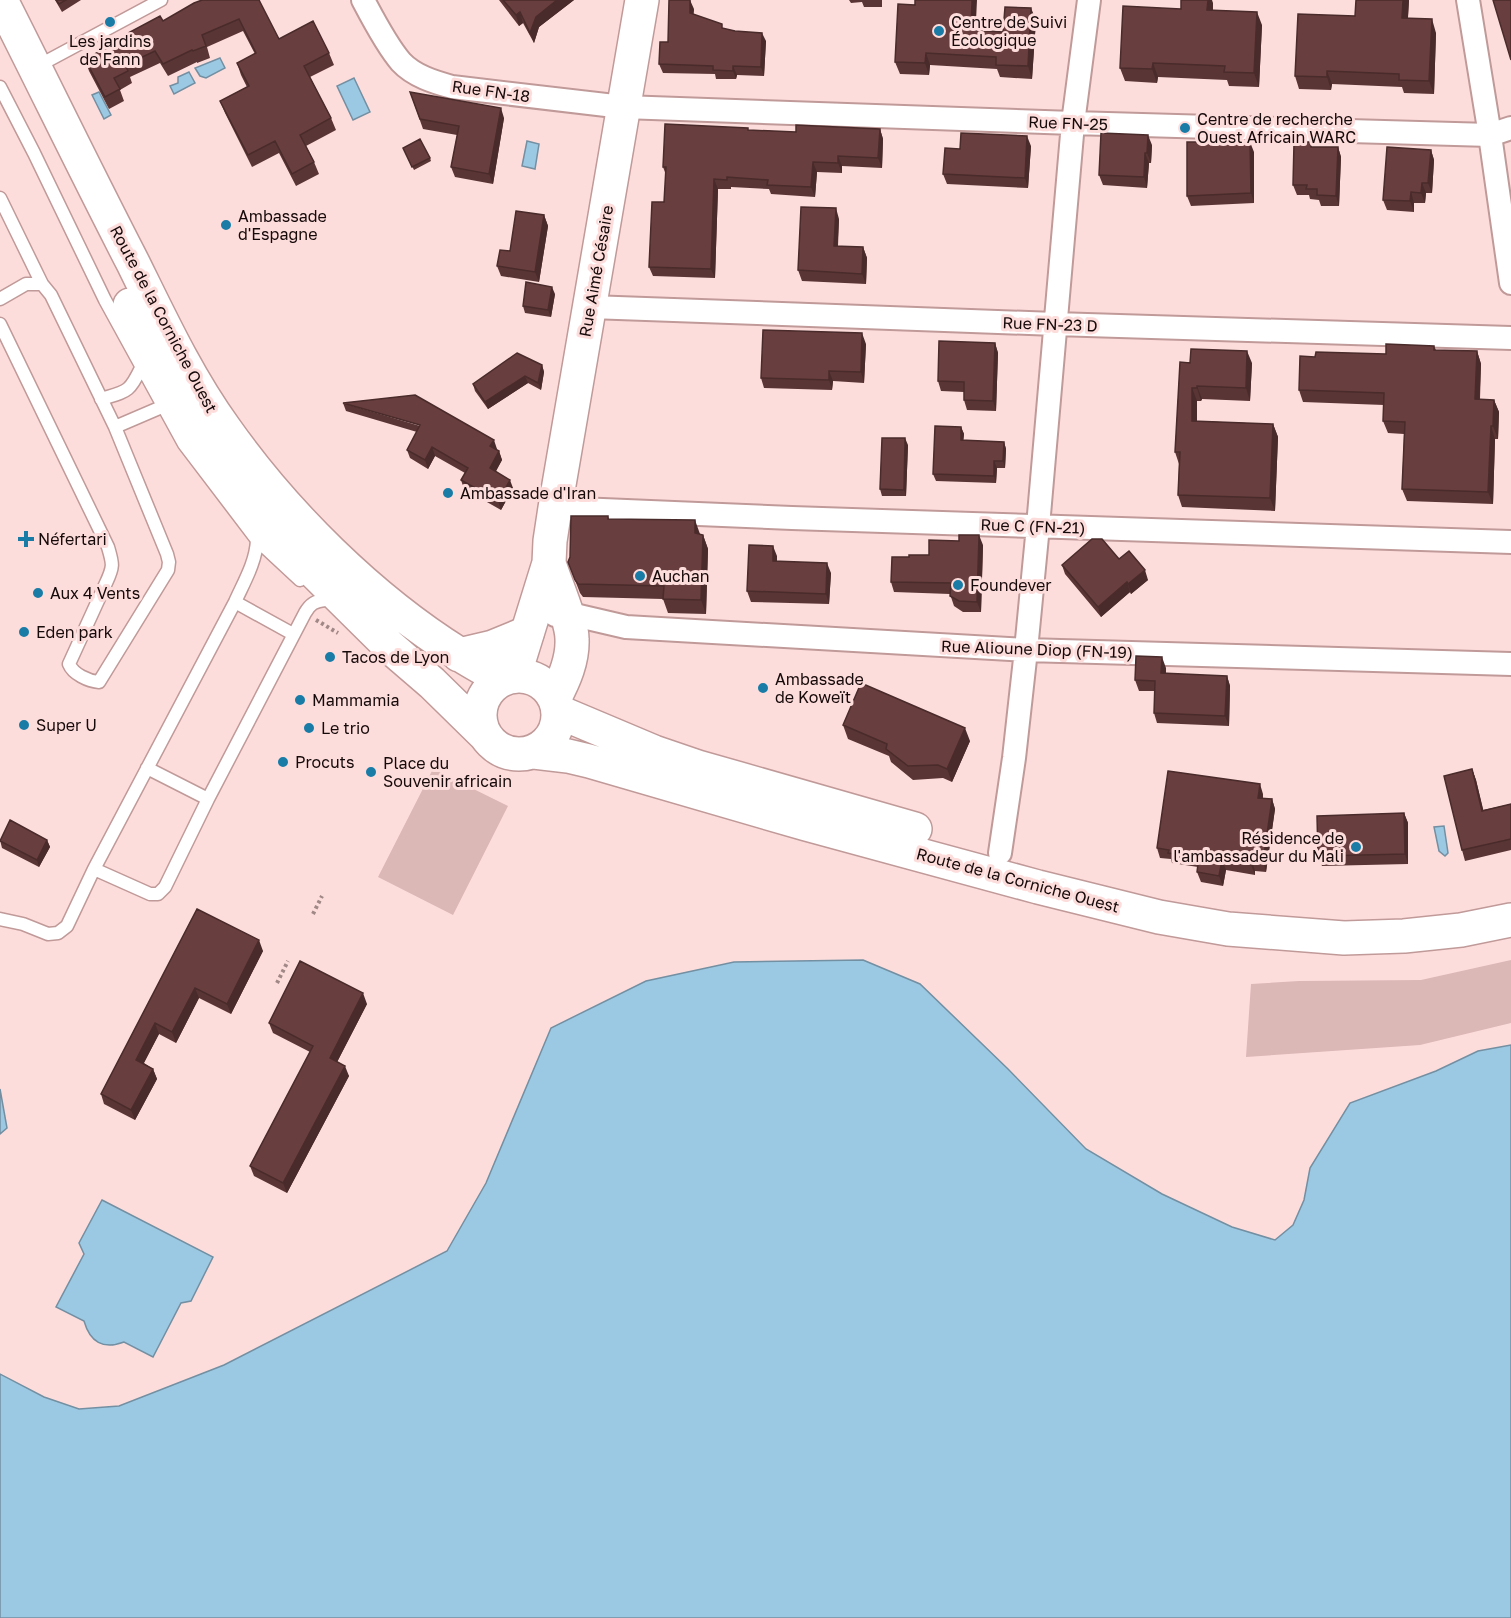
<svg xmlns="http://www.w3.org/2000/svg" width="1511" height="1618" viewBox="0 0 1511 1618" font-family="'Golos Text',sans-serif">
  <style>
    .green { fill: #dbb7b6 }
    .water { fill: #9bc9e3; stroke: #738fa2; stroke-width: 1.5 }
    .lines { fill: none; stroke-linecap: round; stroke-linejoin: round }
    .lane-casing { stroke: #c09a99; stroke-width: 15 }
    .street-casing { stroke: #c09a99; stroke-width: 26 }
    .secondary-casing { stroke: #c09a99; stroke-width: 36 }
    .highway-casing { stroke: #c09a99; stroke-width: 36 }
    .path { stroke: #a08887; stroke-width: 4; stroke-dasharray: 3 3; stroke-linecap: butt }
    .lane { stroke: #fff; stroke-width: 12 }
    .street { stroke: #fff; stroke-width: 22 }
    .secondary { stroke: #fff; stroke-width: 33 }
    .highway { stroke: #fff; stroke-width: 33 }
    .wall { fill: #5a3535 }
    .shaded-wall { fill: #4a2b2b }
    .building { fill: #693e3e; stroke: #4a2b2b; stroke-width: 1.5 }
    .poi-dot { fill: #187ca7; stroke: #fddddc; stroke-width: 2 }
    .labels { text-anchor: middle; stroke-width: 6; stroke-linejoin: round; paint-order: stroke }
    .poi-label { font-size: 16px; fill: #160909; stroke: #fddddc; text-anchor: start }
    .street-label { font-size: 16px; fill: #160909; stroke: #fddddc }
  </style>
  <rect width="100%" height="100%" fill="#fddddc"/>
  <path class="green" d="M433,769L508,806L453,915L378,877Z
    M1511,960V1023L1420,1045L1246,1057L1251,984L1299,981L1421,980Z"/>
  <path class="water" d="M220,58L225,68L206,78L200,76L195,68Z
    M189,72L195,83L174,94L170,86L178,83V77Z
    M354,78L370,112L353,120L337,86Z
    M99,92L111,115L104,119L92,95Z
    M527,141L539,144L535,169L522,166Z
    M1444,826L1448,853L1445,856L1439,851L1434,827Z
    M863,960L920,984L1008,1069L1086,1149L1162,1194L1232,1227L1275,1240L1293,1225L1304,1200L1310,1168L1350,1103L1436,1071L1478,1051L1511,1045V1618H0V1374L44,1397L79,1409L119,1406L224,1365L447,1251L486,1183L551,1028L646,981L734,962Z
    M0,1089L7,1128L0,1134Z
    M102,1200L213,1257L191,1301L181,1303L153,1357L124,1342C103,1350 90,1342 84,1321L56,1307L84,1254L79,1243Z"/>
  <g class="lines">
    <g class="lane-casing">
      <path id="lane" d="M36,67L161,0
        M0,87L34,153L105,300L184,444L257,540L300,580
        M0,198L42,284L51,295L115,427L167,554L169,562L168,570L99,682C88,681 73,674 69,664L106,583C114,566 113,564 108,547L0,324
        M0,299L26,284H42
        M101,399C127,391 129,393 141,368
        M115,427L164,406
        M235,602L293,634
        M147,768L208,799
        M94,869L150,894H158L165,887L208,799L305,613C310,604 315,601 325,600
        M0,919L23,924L48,934L58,933L67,926L94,869L235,602C244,582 256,562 257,540"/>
    </g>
    <g class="street-casing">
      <path id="street" d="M363,0C373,19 387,46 401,62C414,76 434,82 452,87L623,107L1073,123L1490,135L1511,128
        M1468,0L1490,135L1511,283
        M590,307L1055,324L1511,338
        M555,508L792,518L1511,542
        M555,615L566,613L626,627L1026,650L1511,664
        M1000,853L1014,758L1026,650L1038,526L1073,123L1089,0"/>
    </g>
    <g class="secondary-casing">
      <path id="secondary" d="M549,563C555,583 572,620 572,639C573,660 564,680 555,697
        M514,676L549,563L550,541L555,508L642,0"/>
    </g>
    <g class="highway-casing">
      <path id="highway" d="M1,0C45,87 88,176 133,263C161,320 188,378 225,429C285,514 371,599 459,654C473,663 488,671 502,679
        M130,305L150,347L172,388L230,477L294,552L389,646L432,683L484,734
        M459,655L493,647L527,633
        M480 715a39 39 0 1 1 78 0a39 39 0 1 1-78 0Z
        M559,712L654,752L698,767L915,829
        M534,752L568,756L589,761L806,824L1038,887L1159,917L1228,929L1344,938L1404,936L1461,930L1511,920"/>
    </g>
    <path class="path" d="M316,620L338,633
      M492,758L503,764L513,766
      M313,914L322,896
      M277,983L288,961"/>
    <use href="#lane" class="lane"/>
    <use href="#street" class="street"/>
    <use href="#secondary" class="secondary"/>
    <use href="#highway" class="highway"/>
  </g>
  <path class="wall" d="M55,0H81L62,12Z
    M202,0L279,39L329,53L334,65L310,77L331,118L336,130L306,146L314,162L319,174L296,186L279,153L252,167L225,113L220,101L247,87L241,75L237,63L255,54L243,31L207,47L210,58L197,63V62L168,76L160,63L130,77L132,83L120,90L124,101L109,109L89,71L85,59L163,21Z
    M499,0H574L539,27L534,43L523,23L519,26Z
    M849,0H882V7H864L862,2L851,3Z
    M1409,0L1408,18L1436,33L1434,94L1404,93L1402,87L1332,84L1331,90L1299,89L1295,76L1355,16Z
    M1213,3V10L1262,25L1259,87L1229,86L1227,80L1158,77L1157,83L1125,81L1120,68L1181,9Z
    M694,9L693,14L723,28L766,41L764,76L737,75L736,79H716L715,74L663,73L659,64L668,42Z
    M1036,20L1032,79L1000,77L997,69L930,65L929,75L900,74L895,62L976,30L1003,32Z
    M410,92L504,118L493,184L455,177L451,167L457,135L423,129Z
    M880,129L883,139L882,168L842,166V173L817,172L815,197L771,194L769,189L731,187V189H718L715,278L653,276L649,267L664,202L666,175L663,167L749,130L796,132Z
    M1310,142L1312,147H1338L1341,157L1339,206H1321L1319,200L1310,199L1309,195H1297L1293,185Z
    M1152,145L1151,163H1149L1147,188L1103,185L1099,175Z
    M1031,146L1028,188L947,184L943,174L960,149Z
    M403,148L430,158L431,161L414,170Z
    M1431,150L1434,160L1432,193H1426L1425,203H1414V212L1387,210L1383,200Z
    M1254,152V203L1191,206L1187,196Z
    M544,215L548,226L539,282L501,276L497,266Z
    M839,219L838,246L863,247L867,258L866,284L802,281L798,270Z
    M555,294L551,317L525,313L523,306Z
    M995,343L998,353L996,411L967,410L964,400V392L941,391L938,381Z
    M866,344L864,383L833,381L832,390L764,388L761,378Z
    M1434,346L1436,350L1477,351L1481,364L1480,399L1494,400L1499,412L1498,439H1495L1493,504L1407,501L1402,489L1404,434L1388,433L1383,421L1384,405L1303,402L1299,390L1315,357L1386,354Z
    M1180,362L1252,363L1250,401L1202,399L1201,401H1197V421L1273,424L1278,437L1275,511L1182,507L1178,495L1179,464L1175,452Z
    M542,365L544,372L541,390L528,383L488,409L475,391L473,384Z
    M343,403L497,449L496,450L499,451L502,460L495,472L513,488L501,510L464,489L461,480L465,473L435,456L428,469L410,458L407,450L417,432L346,411Z
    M961,427L964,434L963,440L1004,442L1006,449L1005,468H997L996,483L936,481L933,474Z
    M908,445L906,496H882L880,489Z
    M608,516L609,519L703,535L708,549L706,614L668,613L663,599L583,597L580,593L568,562Z
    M983,545L981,612H963L954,606L950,594L894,592L891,582L909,557L929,555Z
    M777,556V561L831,573L829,604L751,602L747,591Z
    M1119,559L1148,580L1131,594L1130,592L1101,617L1065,574L1062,565Z
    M1166,668V674L1227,676L1230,686L1229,726L1157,723L1154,713L1155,691H1139L1135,680Z
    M843,725L970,741L952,782L943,778L913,780L891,762L889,756L848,739Z
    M1472,769L1476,780L1483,810L1511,804V850L1465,861L1462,850Z
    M1263,794V798L1272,799L1275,809L1266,872L1255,871V875L1226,870L1223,886L1201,882L1197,872L1198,867L1172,863L1171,859L1160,858L1157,848Z
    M1404,813L1408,823V864L1322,866L1318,856Z
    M0,840H47L50,847L39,867L2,848Z
    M197,909L263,951L231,1014L199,998L176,1043L159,1034L144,1063L153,1069L157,1079L135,1120L104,1104L101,1094Z
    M367,1004L337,1062L349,1076L287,1193L254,1176L250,1166L310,1052L273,1033L269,1023Z"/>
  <path class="shaded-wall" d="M557,0H574L539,27L534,43L530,33L536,17Z
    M690,0L694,9L693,22L690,13Z
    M972,0H977L975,42L971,30Z
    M1208,0H1212L1213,3L1212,24L1207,10Z
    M1403,0H1409L1407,31L1402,18Z
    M1031,8L1036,20L1032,79L1028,66Z
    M520,12L523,23L519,26L516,15Z
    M1257,12L1262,25L1259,87L1254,73Z
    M1432,19L1436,33L1434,94L1429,81Z
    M762,33L766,41L764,76L761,67Z
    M926,53L930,65L929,75L925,63Z
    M1153,63L1158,77L1157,83L1152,69Z
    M733,66L737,75L736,79L733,71Z
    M1327,71L1332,84L1331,90L1327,77Z
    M501,108L504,118L493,184L489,174Z
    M880,129L883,139L882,168L878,158Z
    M1148,135L1152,145L1151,163L1147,153Z
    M1027,136L1031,146L1028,188L1025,178Z
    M1250,142L1254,152V203L1251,193Z
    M1338,147L1341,157L1339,206L1336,196Z
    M1431,150L1434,160L1432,193L1428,183Z
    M1145,153L1149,163L1147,188L1144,177Z
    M838,156L842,166V173L838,163Z
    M813,162L817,172L815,197L811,187Z
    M714,179L718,189L715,278L711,269Z
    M1422,183L1426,193L1425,203L1421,193Z
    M1411,192L1414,203V212L1410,201Z
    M836,208L839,219L837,256L834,246Z
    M544,215L548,226L539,282L535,272Z
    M863,247L867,258L866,284L862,274Z
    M552,287L555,294L551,317L548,310Z
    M862,333L866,344L864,383L861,372Z
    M995,343L998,353L996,411L993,401Z
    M1247,351L1252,363L1250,401L1246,388Z
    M1477,351L1481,364L1479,411L1475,399Z
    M542,365L544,372L541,390L538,383Z
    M829,371L833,381L832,390L829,380Z
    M525,376L528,383L488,409L485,402Z
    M1197,386L1202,399L1201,401L1197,388Z
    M1192,388L1197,401V434L1192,421Z
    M1494,400L1499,412L1498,439L1493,426Z
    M1273,424L1278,437L1275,511L1270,498Z
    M1491,426L1495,439L1493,504L1488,492Z
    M961,427L964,434L963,447L961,440Z
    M905,438L908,445L906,496L904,490Z
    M494,440L497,449L493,455L490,446Z
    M1004,442L1006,449L1005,468L1003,461Z
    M432,447L435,456L428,469L425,460Z
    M499,451L502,460L493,477L490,468Z
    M994,461L997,468L996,483L994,476Z
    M510,480L513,488L501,510L498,501Z
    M695,520L700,534V546L695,533Z
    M703,535L708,549L706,614L701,600Z
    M979,535L983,545L981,612L977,602Z
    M773,546L777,556V572L773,561Z
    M827,563L831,573L829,604L826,594Z
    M1145,570L1148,580L1131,594L1128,584Z
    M1127,582L1130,592L1101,617L1098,607Z
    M1162,657L1166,668L1165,684L1161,673Z
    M1227,676L1230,686L1229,726L1225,716Z
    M965,728L970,741L952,782L947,769Z
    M1472,769L1476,780L1486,821L1482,811Z
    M1260,784L1263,794L1261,808L1258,798Z
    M1272,799L1275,809L1266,872L1263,862Z
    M1404,813L1408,823V864L1405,854Z
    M47,840L50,847L39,867L37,860Z
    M1222,860L1226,870L1223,886L1219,876Z
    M1252,861L1255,871V875L1251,865Z
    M259,940L263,951L231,1014L227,1004Z
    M195,988L199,998L176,1043L172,1032Z
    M363,993L367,1004L334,1068L330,1058Z
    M155,1023L159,1034L140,1070L136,1060Z
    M345,1066L349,1076L287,1193L283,1183Z
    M153,1069L157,1079L135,1120L131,1110Z"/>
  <path class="building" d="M56,0H66L59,4Z
    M202,0H259L279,39L313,21L329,53L304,66L331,118L300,135L314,162L292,174L275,141L248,155L220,101L249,86L237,63L256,53L239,19L202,35L206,46L193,51L192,50L163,64L155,51L125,65L128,71L114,78L120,89L105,97L85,59L129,36L128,33L160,16L163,21L194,3Z
    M503,0H557L536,17L530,33L520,12L516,15Z
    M669,0H690V13L722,24V28L735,31L762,33L761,67L733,66V71L713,70V66L659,64L660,42H668Z
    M915,0H972L971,30L1003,32L1005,7L1031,8L1028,66L996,65V57L926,53L925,63L895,62L898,4L915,5Z
    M1181,0H1208L1207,10L1257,12L1254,73L1224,72L1225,66L1153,63L1152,69L1120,68L1123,6L1181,9Z
    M1356,0H1403L1402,18L1432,19L1429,81L1399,80V74L1327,71V77L1295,76L1298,14L1355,16Z
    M1493,0H1511V60Z
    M410,92L501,108L489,174L451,167L459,126L420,119Z
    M665,124L748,128V130L796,132V125L880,129L878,158L838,156V163L813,162L811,187L767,185L768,180L727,177V180L714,179L711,269L649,267L652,202H664L666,167H663Z
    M961,133L1027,136L1025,178L943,174L945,148L960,149Z
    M1101,133L1148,135L1147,153H1145L1144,177L1099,175Z
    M420,139L430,158L412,167L403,148Z
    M1187,142H1250L1251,193L1187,196Z
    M1310,142L1311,147H1338L1336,196L1317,195V189H1306L1307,185H1293L1294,143Z
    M1387,147L1431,150L1428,183H1422L1421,193L1411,192L1410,201L1383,200Z
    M801,207L836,208L834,246L863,247L862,274L798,270Z
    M516,211L544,215L535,272L497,266L500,250L510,251Z
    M526,282L552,287L548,310L523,306Z
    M763,330L862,333L861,372L829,371V380L761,378Z
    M939,341L995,343L993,401L964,400V382L938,381Z
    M1386,344L1434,346V350L1477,351L1475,399L1494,400L1493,426H1491L1488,492L1402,489L1405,422L1383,421L1384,393L1299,390L1300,356L1315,357L1316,352L1386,354Z
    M1191,349L1247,351L1246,388L1197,386V388H1192V421L1273,424L1270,498L1178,495L1180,452H1175L1180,362L1190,363Z
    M517,353L542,365L538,383L525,376L485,402L473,384Z
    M415,395L494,440L490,446L499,451L490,468L510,480L498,501L461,480L468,468L432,447L425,460L407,450L420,425L343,403Z
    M935,426L961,427V440L1004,442L1003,461H994V476L933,474Z
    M882,438H905L904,490L880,489Z
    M571,516H608V519L695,520V533L703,535L701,600L663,599L664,586L578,584L575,580L568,562L570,557Z
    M959,535H979L977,602L959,601L950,596L951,583L891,582L892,557H909V555H929V540L959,541Z
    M1092,539H1102L1119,559L1129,551L1145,570L1128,584L1127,582L1098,607L1062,565Z
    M749,545L773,546V561L827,563L826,594L747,591Z
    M1136,656L1162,657L1161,673L1227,676L1225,716L1154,713L1155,681L1135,680Z
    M861,683L965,728L947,769L938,765L908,766L886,749L887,744L843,725Z
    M1472,769L1482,811L1511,804V839L1462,850L1444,776Z
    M1168,771L1260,784L1258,798L1272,799L1263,862L1252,861L1251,865L1222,860L1219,876L1197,872L1199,857L1168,853L1169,850L1157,848Z
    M1404,813L1405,854L1318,856L1317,816Z
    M10,820L47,840L37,860L0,841Z
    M197,909L259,940L227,1004L195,988L172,1032L155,1023L136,1060L153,1069L131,1110L101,1094Z
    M300,961L363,993L330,1058L345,1066L283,1183L250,1166L313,1046L269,1023Z"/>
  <g class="poi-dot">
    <circle cx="110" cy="22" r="6"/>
    <circle cx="939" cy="31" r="6"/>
    <circle cx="1185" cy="128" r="6"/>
    <circle cx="226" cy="225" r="6"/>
    <circle cx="448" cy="493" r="6"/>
    <path d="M23 530h6v6h6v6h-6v6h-6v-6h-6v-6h6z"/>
    <circle cx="640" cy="576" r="6"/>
    <circle cx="958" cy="585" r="6"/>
    <circle cx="38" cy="593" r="6"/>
    <circle cx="24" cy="632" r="6"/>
    <circle cx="330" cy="657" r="6"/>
    <circle cx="763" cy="688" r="6"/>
    <circle cx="300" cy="700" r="6"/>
    <circle cx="24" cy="725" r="6"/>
    <circle cx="309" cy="728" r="6"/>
    <circle cx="283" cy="762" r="6"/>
    <circle cx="371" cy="772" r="6"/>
    <circle cx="1356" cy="847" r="6"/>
  </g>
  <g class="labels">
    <g class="poi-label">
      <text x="951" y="28">Centre de Suivi<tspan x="951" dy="18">Écologique</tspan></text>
      <text x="110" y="47" text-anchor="middle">Les jardins<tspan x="110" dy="18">de Fann</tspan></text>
      <text x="1197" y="125">Centre de recherche<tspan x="1197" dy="18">Ouest Africain WARC</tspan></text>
      <text x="238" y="222">Ambassade<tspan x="238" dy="18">d'Espagne</tspan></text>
      <text x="460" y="499">Ambassade d'Iran</text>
      <text x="38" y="545">Néfertari</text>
      <text x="652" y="582">Auchan</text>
      <text x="970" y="591">Foundever</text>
      <text x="50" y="599">Aux 4 Vents</text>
      <text x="36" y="638">Eden park</text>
      <text x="342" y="663">Tacos de Lyon</text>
      <text x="775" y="685">Ambassade<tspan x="775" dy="18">de Koweït</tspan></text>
      <text x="312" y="706">Mammamia</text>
      <text x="36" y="731">Super U</text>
      <text x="321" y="734">Le trio</text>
      <text x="295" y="768">Procuts</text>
      <text x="383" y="769">Place du<tspan x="383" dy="18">Souvenir africain</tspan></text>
      <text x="1344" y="844" text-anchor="end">Résidence de<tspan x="1344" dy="18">l'ambassadeur du Mali</tspan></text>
    </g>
    <g class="street-label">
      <text transform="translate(491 91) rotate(8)" y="6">Rue FN-18</text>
      <text transform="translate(1068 123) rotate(2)" y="6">Rue FN-25</text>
      <text transform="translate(596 271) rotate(-80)" y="6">Rue Aimé Césaire</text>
      <text transform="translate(164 319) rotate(62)" y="6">Route de la Corniche Ouest</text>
      <text transform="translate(1050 324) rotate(2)" y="6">Rue FN-23 D</text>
      <text transform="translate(1033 526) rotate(2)" y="6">Rue C (FN-21)</text>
      <text transform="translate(1037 649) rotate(2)" y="6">Rue Alioune Diop (FN-19)</text>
      <text transform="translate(1018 880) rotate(15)" y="6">Route de la Corniche Ouest</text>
    </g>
  </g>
</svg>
